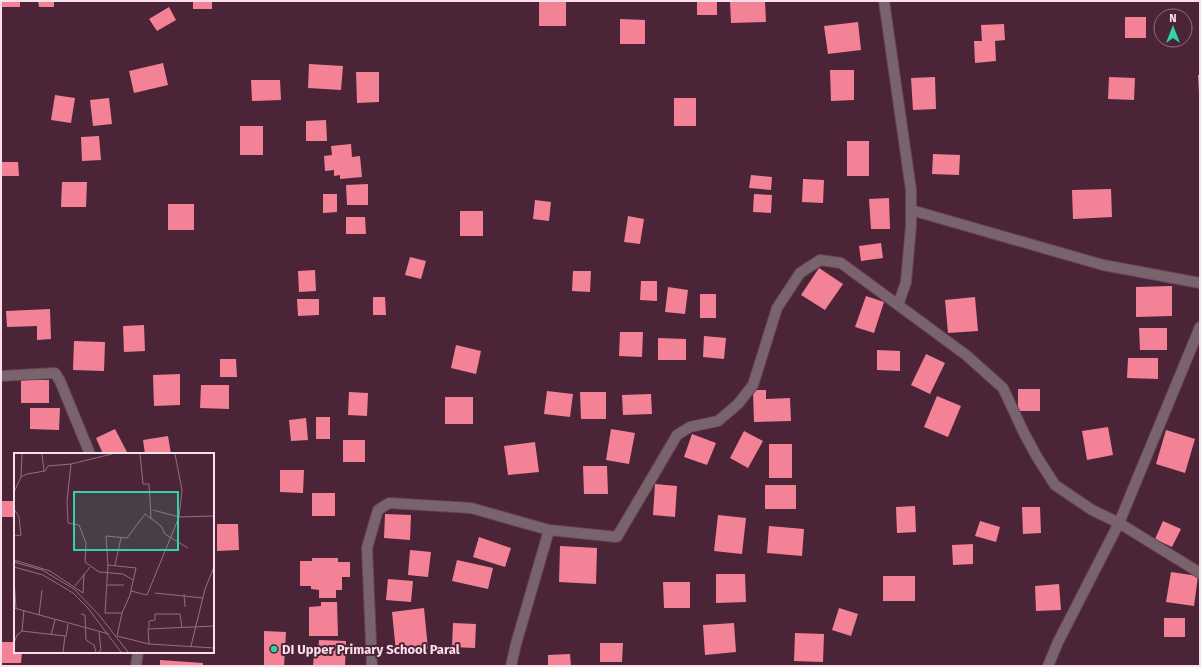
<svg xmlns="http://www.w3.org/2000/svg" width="1201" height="667" viewBox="0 0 1201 667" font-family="'Fira Sans',sans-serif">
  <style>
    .building { fill: #f48296 }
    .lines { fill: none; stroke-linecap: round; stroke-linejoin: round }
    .minor-casing { stroke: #684255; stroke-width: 12 }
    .minor { stroke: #79646d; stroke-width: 10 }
    .poi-dot { fill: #31d4a9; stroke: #4c2438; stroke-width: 1.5 }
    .labels { text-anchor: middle; stroke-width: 4; stroke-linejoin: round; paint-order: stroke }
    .poi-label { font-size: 13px; font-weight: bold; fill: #fbe0ec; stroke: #4c2438; text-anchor: start }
    .inset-road { fill: none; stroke: #926f80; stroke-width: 1 }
    .view { fill: #31d4a9; fill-opacity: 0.15; stroke: #31d4a9; stroke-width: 2 }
    .inset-edge { fill: none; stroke: #fbe0ec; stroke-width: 2 }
  </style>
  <rect width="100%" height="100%" fill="#4c2438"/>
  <path class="building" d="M2,1H20V7H2Z
    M38,1H54V7H39Z
    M193,1H212V9H193Z
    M539,1H566V26H539Z
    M697,1H717V15H697Z
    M730,1H765L766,22L731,23Z
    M169,7L176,20L157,31L149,19Z
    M1125,17H1146V38H1125Z
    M620,19L645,20V44H620Z
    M858,22L861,50L828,54L824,26Z
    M1004,24L1005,40L995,41L996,61L975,63L974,41H982L981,25Z
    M163,63L168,85L134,93L129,71Z
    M309,64L343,66L341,90L308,88Z
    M830,70H854V100L831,101Z
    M356,72H379V102L357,103Z
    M1198,75H1200V93H1199Z
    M935,77L936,109L913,110L911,78Z
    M1109,77L1135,78L1134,100L1108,99Z
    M251,80H280L281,100L252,101Z
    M55,95L75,98L71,123L51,120Z
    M109,98L112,124L93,126L90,100Z
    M674,98H696V126H674Z
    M326,120L327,141H306V121Z
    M240,126H263V155H240Z
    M99,136L101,160L82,161L81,137Z
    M847,141H869V176H847Z
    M351,144L352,157L360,156L362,177L340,179V175L334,176V170L325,171L324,156L332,155L331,146Z
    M933,154L960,155L959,175L932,174Z
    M1,162H18L19,176H1Z
    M751,175L772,177L771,190L749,188Z
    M803,179L824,180L823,203L802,202Z
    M62,182H87L86,207H61Z
    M368,184V205H347L346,185Z
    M1111,189L1112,217L1073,219L1072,190Z
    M323,194H337V212L323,213Z
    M754,194L772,195L771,213L753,212Z
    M889,198L890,229H871L869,199Z
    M535,200L551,202L549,221L533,219Z
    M168,204H194V230H168Z
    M460,211H483V236H460Z
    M628,216L644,219L640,244L624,242Z
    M346,217H365L366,234H346Z
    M881,243L883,258L861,261L859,246Z
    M410,257L426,261L421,279L405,275Z
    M819,268L843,284L825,310L801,295Z
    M315,270L316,291L299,292L298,271Z
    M573,271H591L590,292L572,291Z
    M641,281H657V301L640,300Z
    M1172,286V316L1136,317V287Z
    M668,287L688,290L685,314L665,312Z
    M700,294H716V318H700Z
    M866,296L884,302L874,333L855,327Z
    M373,297H385L386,315H373Z
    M975,297L978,331L948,333L945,300Z
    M297,299H319V315L298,316Z
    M50,309L51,339L37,340V326L7,327L6,311Z
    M144,325L145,351L124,352L123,326Z
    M1139,328H1167V350H1140Z
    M620,332H643L642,357L619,356Z
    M704,336L726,338L724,359L703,357Z
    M658,338L686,339V360H658Z
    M74,341L105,342L104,371L73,370Z
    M456,345L481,351L476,374L451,368Z
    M877,350L900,351V371L877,370Z
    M926,354L945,363L930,394L911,385Z
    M1128,358H1158V379L1127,378Z
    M220,359H236L237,377H220Z
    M180,374V405L154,406L153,375Z
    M21,380H49V403H21Z
    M201,385H229V409L200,408Z
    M1018,389H1040V411H1018Z
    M753,390H766V399L790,398L791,421L754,422Z
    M547,391L573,394L570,417L544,414Z
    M349,392L368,393L367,416L348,415Z
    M580,392H606V419H581Z
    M651,394L652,414L623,415L622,395Z
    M937,396L961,406L948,437L924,427Z
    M445,397H473V424H445Z
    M30,408H60L59,430L30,429Z
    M316,417H330V439H316Z
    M306,418L308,440L291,441L289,420Z
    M1108,427L1113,455L1087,460L1082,431Z
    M115,429L128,454H103L96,438Z
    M611,429L635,433L629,464L606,460Z
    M1166,430L1195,439L1185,473L1156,464Z
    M744,431L763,441L748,468L730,458Z
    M692,434L716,443L707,465L684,457Z
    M168,436L171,454H145L143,440Z
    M343,440H365V462H343Z
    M535,442L539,472L508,475L504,446Z
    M769,444H792V478H769Z
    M583,466H607L608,494H584Z
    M280,470H304L303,493L280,492Z
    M655,484L677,486L675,517L653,515Z
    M765,485H796V509H765Z
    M312,493H335V516H312Z
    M1,501H13V517H1Z
    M915,506L916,532L897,533L896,507Z
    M1022,507H1040L1041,533L1023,534Z
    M385,514L411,515L410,540L384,538Z
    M718,515L746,518L742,554L714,551Z
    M980,521L1000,527L996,542L975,536Z
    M1163,521L1181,529L1172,547L1155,539Z
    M217,524H238L239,550L217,551Z
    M769,526L804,529L802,556L767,553Z
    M479,537L511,548L505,567L473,557Z
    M973,544V564L953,565L952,545Z
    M560,546L597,548L596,584L559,582Z
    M410,550L431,552L428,577L408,575Z
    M312,558H338V562H350V577H342V590H336V598H319V590L311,589V586H300V561H312Z
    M457,560L493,568L488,589L452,581Z
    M1171,572L1198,576L1194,606L1166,602Z
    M716,574H745L746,602L716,603Z
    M883,576H915V601H883Z
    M388,579L413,581L411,602L386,600Z
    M663,582H690V608H664Z
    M1059,584L1061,610L1036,611L1035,586Z
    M321,602H337L338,636H309V607L321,606Z
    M424,608L428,649L396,652L392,612Z
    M839,608L858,614L851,636L832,630Z
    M1164,618H1185V637H1164Z
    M453,623L476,624L475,648L452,647Z
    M734,623L736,652L705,655L703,625Z
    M264,631L286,632L284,666H264Z
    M795,633L824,634L823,662L794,661Z
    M319,640L346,641L345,666H313L314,654H318Z
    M1,642H15V652H22L21,663H1Z
    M600,643H623L622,662H600Z
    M570,654L571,666H548V655Z
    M160,660L203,663V666H160Z"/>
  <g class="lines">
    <g class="minor-casing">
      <path id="minor" d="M884,1L911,190V226L906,282L898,305
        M911,210L1103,265L1200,283
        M1,376L55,373L60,381L90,454
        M136,666L138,652
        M372,666L367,548L378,510L389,503L471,508L549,530L617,537L677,435L690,427L718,421L738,404L753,385L777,308L800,273L820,260L841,263L966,355L1003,388L1024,433L1037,457L1055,485L1092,510L1119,523L1200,573
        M511,666L516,644L549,530
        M1048,666L1058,642L1119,523L1200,327"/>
    </g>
    <use href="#minor" class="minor"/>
  </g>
  <circle class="poi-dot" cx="274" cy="649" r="4"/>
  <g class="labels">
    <g class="poi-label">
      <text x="282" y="654">DI Upper Primary School Paral</text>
    </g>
  </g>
  <g transform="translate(14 453)">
    <rect width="200" height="200" fill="#4c2438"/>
    <path class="inset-road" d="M28,1L30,18M126,1L129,31H135L137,65M57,11L53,48L54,70L65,72L72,90L71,109L85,119L109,121L119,127M7,24L8,1M0,39L7,24L13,21L31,18L34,13L57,11L98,1M0,56L5,64L7,82L0,83M139,57L165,64L200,63M0,107L36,118L69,140L70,121M0,109L28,117L60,136L85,162L114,199M94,112L122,115L116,142L108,160H91L94,112L92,83L113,85L131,61L147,73L151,81L174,95M101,112L107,85M0,114L29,122L59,140L73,154L107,199M0,126L2,155M93,132H110M61,133L76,114M117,138L133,142L165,64L168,37L161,1M141,140L189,145M170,141L171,154M0,155L95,181M67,161L71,162L72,187L80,192L82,199M25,162L28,137M135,175V168L141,167V161H166L168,175M8,178L51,183L49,199M37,182L41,167M103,183L108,160M103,183L135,191L200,195M52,184L54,171M0,190L3,182L8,178L10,157M135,191L134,176L200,173M177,193L191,136L200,114M85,199L87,197L85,179"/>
    <path class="view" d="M60,39H164V97H60Z"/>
    <rect width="200" height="200" class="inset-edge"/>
  </g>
  <rect width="1201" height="667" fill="none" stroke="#fbe0ec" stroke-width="4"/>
  <g transform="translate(1173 28)"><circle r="19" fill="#4c2438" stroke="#926f80"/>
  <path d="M0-3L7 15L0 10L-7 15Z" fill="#31d4a9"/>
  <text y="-6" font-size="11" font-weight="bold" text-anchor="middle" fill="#fbe0ec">N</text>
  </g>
</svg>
